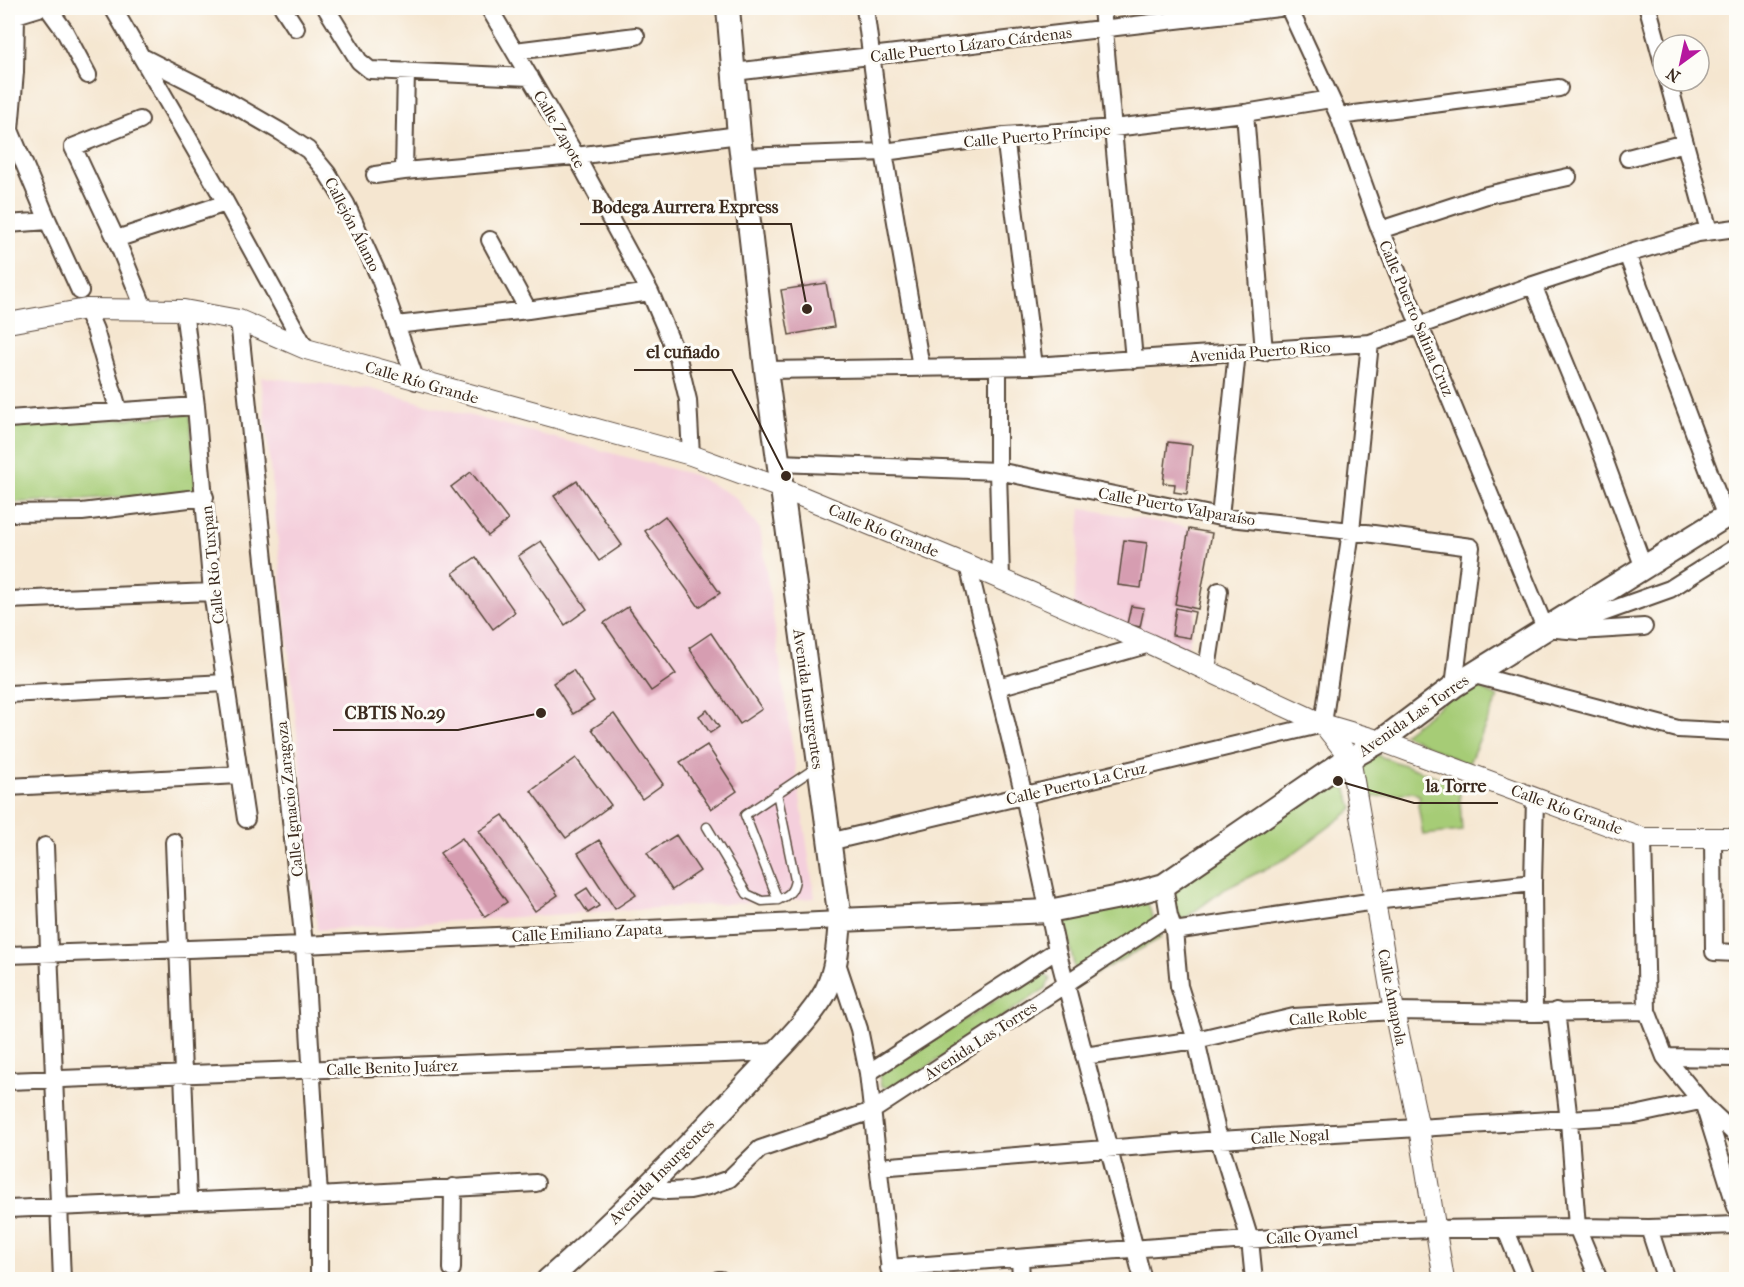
<svg xmlns="http://www.w3.org/2000/svg" width="1744" height="1287" viewBox="0 0 1744 1287" font-family="'IM FELL French Canon',serif">
  <style>
    .built { fill: #f4cfdc }
    .green { fill: #a6cc76; stroke: #707b4a; stroke-width: 1.5 }
    .building { fill: #d69db1 }
    .lines { fill: none; stroke-linecap: round; stroke-linejoin: round }
    .service-casing { stroke: #574639; stroke-width: 11 }
    .minor-casing { stroke: #574639; stroke-width: 20 }
    .tertiary-casing { stroke: #574639; stroke-width: 22 }
    .secondary-casing { stroke: #574639; stroke-width: 26 }
    .service { stroke: #fff; stroke-width: 8 }
    .minor { stroke: #fff; stroke-width: 16 }
    .tertiary { stroke: #fff; stroke-width: 20 }
    .secondary { stroke: #fff; stroke-width: 22 }
    .labels { text-anchor: middle; stroke-width: 6; stroke-linejoin: round; paint-order: stroke }
    .street-label { font-size: 16px; fill: #3b2a1e; stroke: #fdfcf7 }
    .leader { fill: none; stroke: #3b2a1e; stroke-width: 2 }
    .callout-dot { fill: #3b2a1e; stroke: #fdfcf7; stroke-width: 2 }
    .callout-label { font-size: 18px; text-anchor: middle; font-weight: bold; fill: #3b2a1e; stroke: #fdfcf7; stroke-width: 6; stroke-linejoin: round; paint-order: stroke }
  </style>
  <rect width="100%" height="100%" fill="#fdfcf7"/>
  <filter id="ink" filterUnits="userSpaceOnUse"><feTurbulence type="fractalNoise" baseFrequency=".0167" numOctaves="2"/><feDisplacementMap in="SourceGraphic" scale="12" xChannelSelector="R" yChannelSelector="G"/><feConvolveMatrix kernelMatrix="1 2 1 2 8 2 1 2 1" color-interpolation-filters="sRGB"/></filter>
  <filter id="wash" filterUnits="userSpaceOnUse"><feTurbulence type="fractalNoise" baseFrequency=".008" numOctaves="4" result="noise"/><feDisplacementMap in="SourceGraphic" scale="24" xChannelSelector="R" yChannelSelector="G"/><feGaussianBlur stdDeviation="1.35" result="paint"/><feColorMatrix in="noise" values="0 0 0 0 0 0 0 0 0 0 0 0 0 0 0 0 0 1.4 0 .05"/><feComposite in="paint" operator="in"/></filter>
  <g filter="url(#wash)">
    <rect width="100%" height="100%" fill="#f5e6d0"/>
    <path class="built" d="M261,377L370,389L694,475L735,497L760,529L815,898L317,930Z
      M1081,508L1215,532L1186,654L1074,606Z"/>
    <path class="green" d="M190,414L196,493L8,503V427Z
      M1470,683L1498,697L1468,765L1403,734Z
      M1371,753L1459,785L1462,831L1423,835L1418,805L1420,796L1413,792L1368,798L1362,763Z
      M1340,768L1353,809L1287,858L1225,889L1180,922L1169,891Z
      M1147,902L1161,938L1078,983L1064,920Z
      M1041,971L1050,979L1046,988L921,1071L888,1088L881,1086L879,1075Z"/>
    <g id="blocks">
      <path class="building" d="M826,283L834,327L789,335L781,290Z
        M1168,442L1192,445L1187,494L1174,492L1175,484L1163,483Z
        M471,472L508,520L488,536L451,487Z
        M577,481L622,545L599,561L554,496Z
        M665,516L720,593L699,607L645,531Z
        M1189,529L1212,533L1198,609L1175,604Z
        M1124,540L1147,543L1141,588L1118,585Z
        M541,541L587,609L565,625L518,556Z
        M476,557L515,612L493,629L453,573Z
        M1131,606L1144,608L1140,627L1127,624Z
        M628,607L676,674L651,691L604,623Z
        M1176,608L1195,612L1190,638L1172,635Z
        M711,633L762,709L740,724L689,648Z
        M573,670L594,701L573,714L553,683Z
        M707,710L719,727L710,733L699,716Z
        M614,714L663,784L642,799L592,729Z
        M707,745L737,791L711,809L680,762Z
        M576,758L611,805L566,838L531,791Z
        M503,815L558,895L535,911L479,831Z
        M676,835L700,871L672,890L647,853Z
        M462,838L507,902L485,917L440,853Z
        M599,840L636,895L615,909L578,853Z
        M587,888L599,906L588,913L576,895Z"/>
    </g>
  </g>
  <g filter="url(#ink)">
    <use href="#blocks" fill-opacity="0" stroke="#574639" stroke-width="1.5"/>
    <g class="lines">
      <g class="service-casing">
        <path id="service" d="M777,793L795,880C793,892 789,895 778,900L745,815C769,799 794,782 818,766
          M707,827L747,894L762,901L778,900"/>
      </g>
      <g class="minor-casing">
        <path id="minor" d="M39,8L16,15L15,72L10,130L48,221L80,291
          M48,8L64,30L88,75
          M113,8L226,203L306,349
          M283,8L296,28
          M326,8L359,61L370,70L530,77
          M489,8L576,156L650,292L678,358L688,400L691,455
          M865,8L884,152L921,367
          M1102,8L1134,360
          M1289,8L1339,116L1380,230L1545,628L1579,631L1586,619L1670,589L1736,547
          M1648,8L1663,63
          M515,51L636,36
          M142,57L217,95L281,132L308,150L327,173L346,204L380,279L416,381
          M734,72L1279,8
          M1668,81L1709,231
          M1245,113L1264,352
          M1339,116L1559,88
          M140,120L73,147L116,239L144,308
          M1005,136L1034,366
          M741,157L884,152L1005,136L1113,128L1245,113L1331,99
          M1628,158L1685,143
          M404,171L406,71
          M375,175L404,171L576,156L739,135
          M8,224L48,221
          M1380,230L1487,195L1568,177
          M116,239L226,203
          M490,240L528,310
          M1627,254L1726,517
          M1533,285L1597,440L1644,568
          M86,309L95,330L119,412
          M184,310L196,406L212,592L246,819
          M239,320L304,945L319,1196V1280
          M396,325L528,310L650,292
          M998,367V471L1001,579
          M766,370L1034,366L1370,343L1533,285L1627,254L1698,233L1736,228
          M8,419L196,406
          M778,463L998,471L1220,517L1351,531L1471,547L1454,686
          M8,513L82,512L205,497
          M1220,517L1237,352
          M968,565L1024,796L1057,950L1143,1280
          M8,600L212,592
          M1579,631L1644,627
          M1207,669L1219,591
          M1471,674L1678,729L1736,732
          M998,687L1150,644
          M8,694L226,683
          M8,787L239,775
          M1713,837L1714,952L1736,953
          M1643,838L1647,1011L1665,1057L1704,1105L1736,1207
          M174,842L188,1201
          M829,842L1323,724L1351,531L1370,343
          M45,846L62,1280
          M1164,885L1169,916L1174,931L1179,986L1196,1040L1219,1140L1250,1240L1254,1280
          M1174,931L1375,901L1533,883
          M8,955L304,945L840,920
          M836,960L859,1029L868,1073L891,1280
          M1556,1011L1569,1121L1577,1227L1599,1280
          M1534,1013L1533,883L1535,798
          M1084,1056L1196,1040L1294,1017L1394,1011L1534,1013L1647,1011
          M1665,1057L1736,1058
          M868,1073L1057,950
          M8,1081L776,1052
          M1704,1105L1736,1135
          M878,1167L1219,1140L1635,1115L1700,1101
          M647,1188L667,1191L690,1190L709,1186L729,1179L760,1149L872,1111L1169,916
          M8,1209L319,1196L536,1183
          M1505,1228L1526,1280
          M1649,1228L1666,1280
          M1020,1258L1021,1280
          M889,1268L1348,1232L1435,1229L1577,1227L1649,1228L1736,1225
          M452,1269L453,1187
          M718,1280H721"/>
      </g>
      <g class="tertiary-casing">
        <path id="tertiary" d="M8,323L86,309L184,310L239,320L306,349L691,455L781,488L968,565L1150,644L1323,724L1381,741L1643,838H1736
          M1323,724L1350,758L1394,1011L1419,1128L1444,1280"/>
      </g>
      <g class="secondary-casing">
        <path id="secondary" d="M840,920L1049,911L1125,896L1164,885L1340,764L1381,741L1454,686L1736,510
          M548,1280C620,1217 687,1148 752,1078C775,1053 810,1020 826,991C837,969 838,944 840,920L766,370L739,135L728,8"/>
      </g>
      <use href="#service" class="service"/>
      <use href="#minor" class="minor"/>
      <use href="#tertiary" class="tertiary"/>
      <use href="#secondary" class="secondary"/>
    </g>
  </g>
  <g class="labels">
    <g class="street-label">
      <text transform="translate(971 44) rotate(-7)" y="6">Calle Puerto Lázaro Cárdenas</text>
      <text transform="translate(560 129) rotate(60)" y="6">Calle Zapote</text>
      <text transform="translate(1037 135) rotate(-5)" y="6">Calle Puerto Príncipe</text>
      <text transform="translate(353 224) rotate(63)" y="6">Callejón Álamo</text>
      <text transform="translate(1417 318) rotate(67)" y="6">Calle Puerto Salina Cruz</text>
      <text transform="translate(1260 351) rotate(-4)" y="6">Avenida Puerto Rico</text>
      <text transform="translate(422 382) rotate(16)" y="6">Calle Río Grande</text>
      <text transform="translate(1177 506) rotate(10)" y="6">Calle Puerto Valparaíso</text>
      <text transform="translate(884 530) rotate(22)" y="6">Calle Río Grande</text>
      <text transform="translate(212 565) rotate(-96)" y="6">Calle Río Tuxpan</text>
      <text transform="translate(809 699) rotate(82)" y="6">Avenida Insurgentes</text>
      <text transform="translate(1413 715) rotate(-35)" y="6">Avenida Las Torres</text>
      <text transform="translate(1076 783) rotate(-13)" y="6">Calle Puerto La Cruz</text>
      <text transform="translate(289 799) rotate(-96)" y="6">Calle Ignacio Zaragoza</text>
      <text transform="translate(1567 809) rotate(20)" y="6">Calle Río Grande</text>
      <text transform="translate(587 932) rotate(-3)" y="6">Calle Emiliano Zapata</text>
      <text transform="translate(1393 997) rotate(79)" y="6">Calle Amapola</text>
      <text transform="translate(1328 1016) rotate(-5)" y="6">Calle Roble</text>
      <text transform="translate(980 1040) rotate(-33)" y="6">Avenida Las Torres</text>
      <text transform="translate(392 1067) rotate(-2)" y="6">Calle Benito Juárez</text>
      <text transform="translate(1290 1136) rotate(-3)" y="6">Calle Nogal</text>
      <text transform="translate(661 1171) rotate(-45)" y="6">Avenida Insurgentes</text>
      <text transform="translate(1312 1235) rotate(-4)" y="6">Calle Oyamel</text>
    </g>
  </g>
  <path class="leader" d="M807 309L791 224H580M786 476L732 370H634M541 713L458 730H333M1338 781L1414 803H1498"/>
  <g class="callout-dot">
    <circle cx="807" cy="309" r="6"/>
    <circle cx="786" cy="476" r="6"/>
    <circle cx="541" cy="713" r="6"/>
    <circle cx="1338" cy="781" r="6"/>
  </g>
  <g class="callout-label">
    <text x="685" y="213">Bodega Aurrera Express</text>
    <text x="683" y="358">el cuñado</text>
    <text x="395" y="719">CBTIS No.29</text>
    <text x="1456" y="792">la Torre</text>
  </g>
  <rect width="1744" height="1287" fill="none" stroke="#fdfcf7" stroke-width="30"/>
  <g transform="translate(1681 63) rotate(213)"><circle r="28" fill="#fdfcf7" stroke="#afa8a0" stroke-width="1.5"/>
  <path d="M0-4.5L10 22L0 15L-10 22Z" fill="#b5179e"/>
  <text y="-9" font-size="16" font-weight="bold" text-anchor="middle" fill="#3b2a1e">N</text>
  </g>
</svg>
